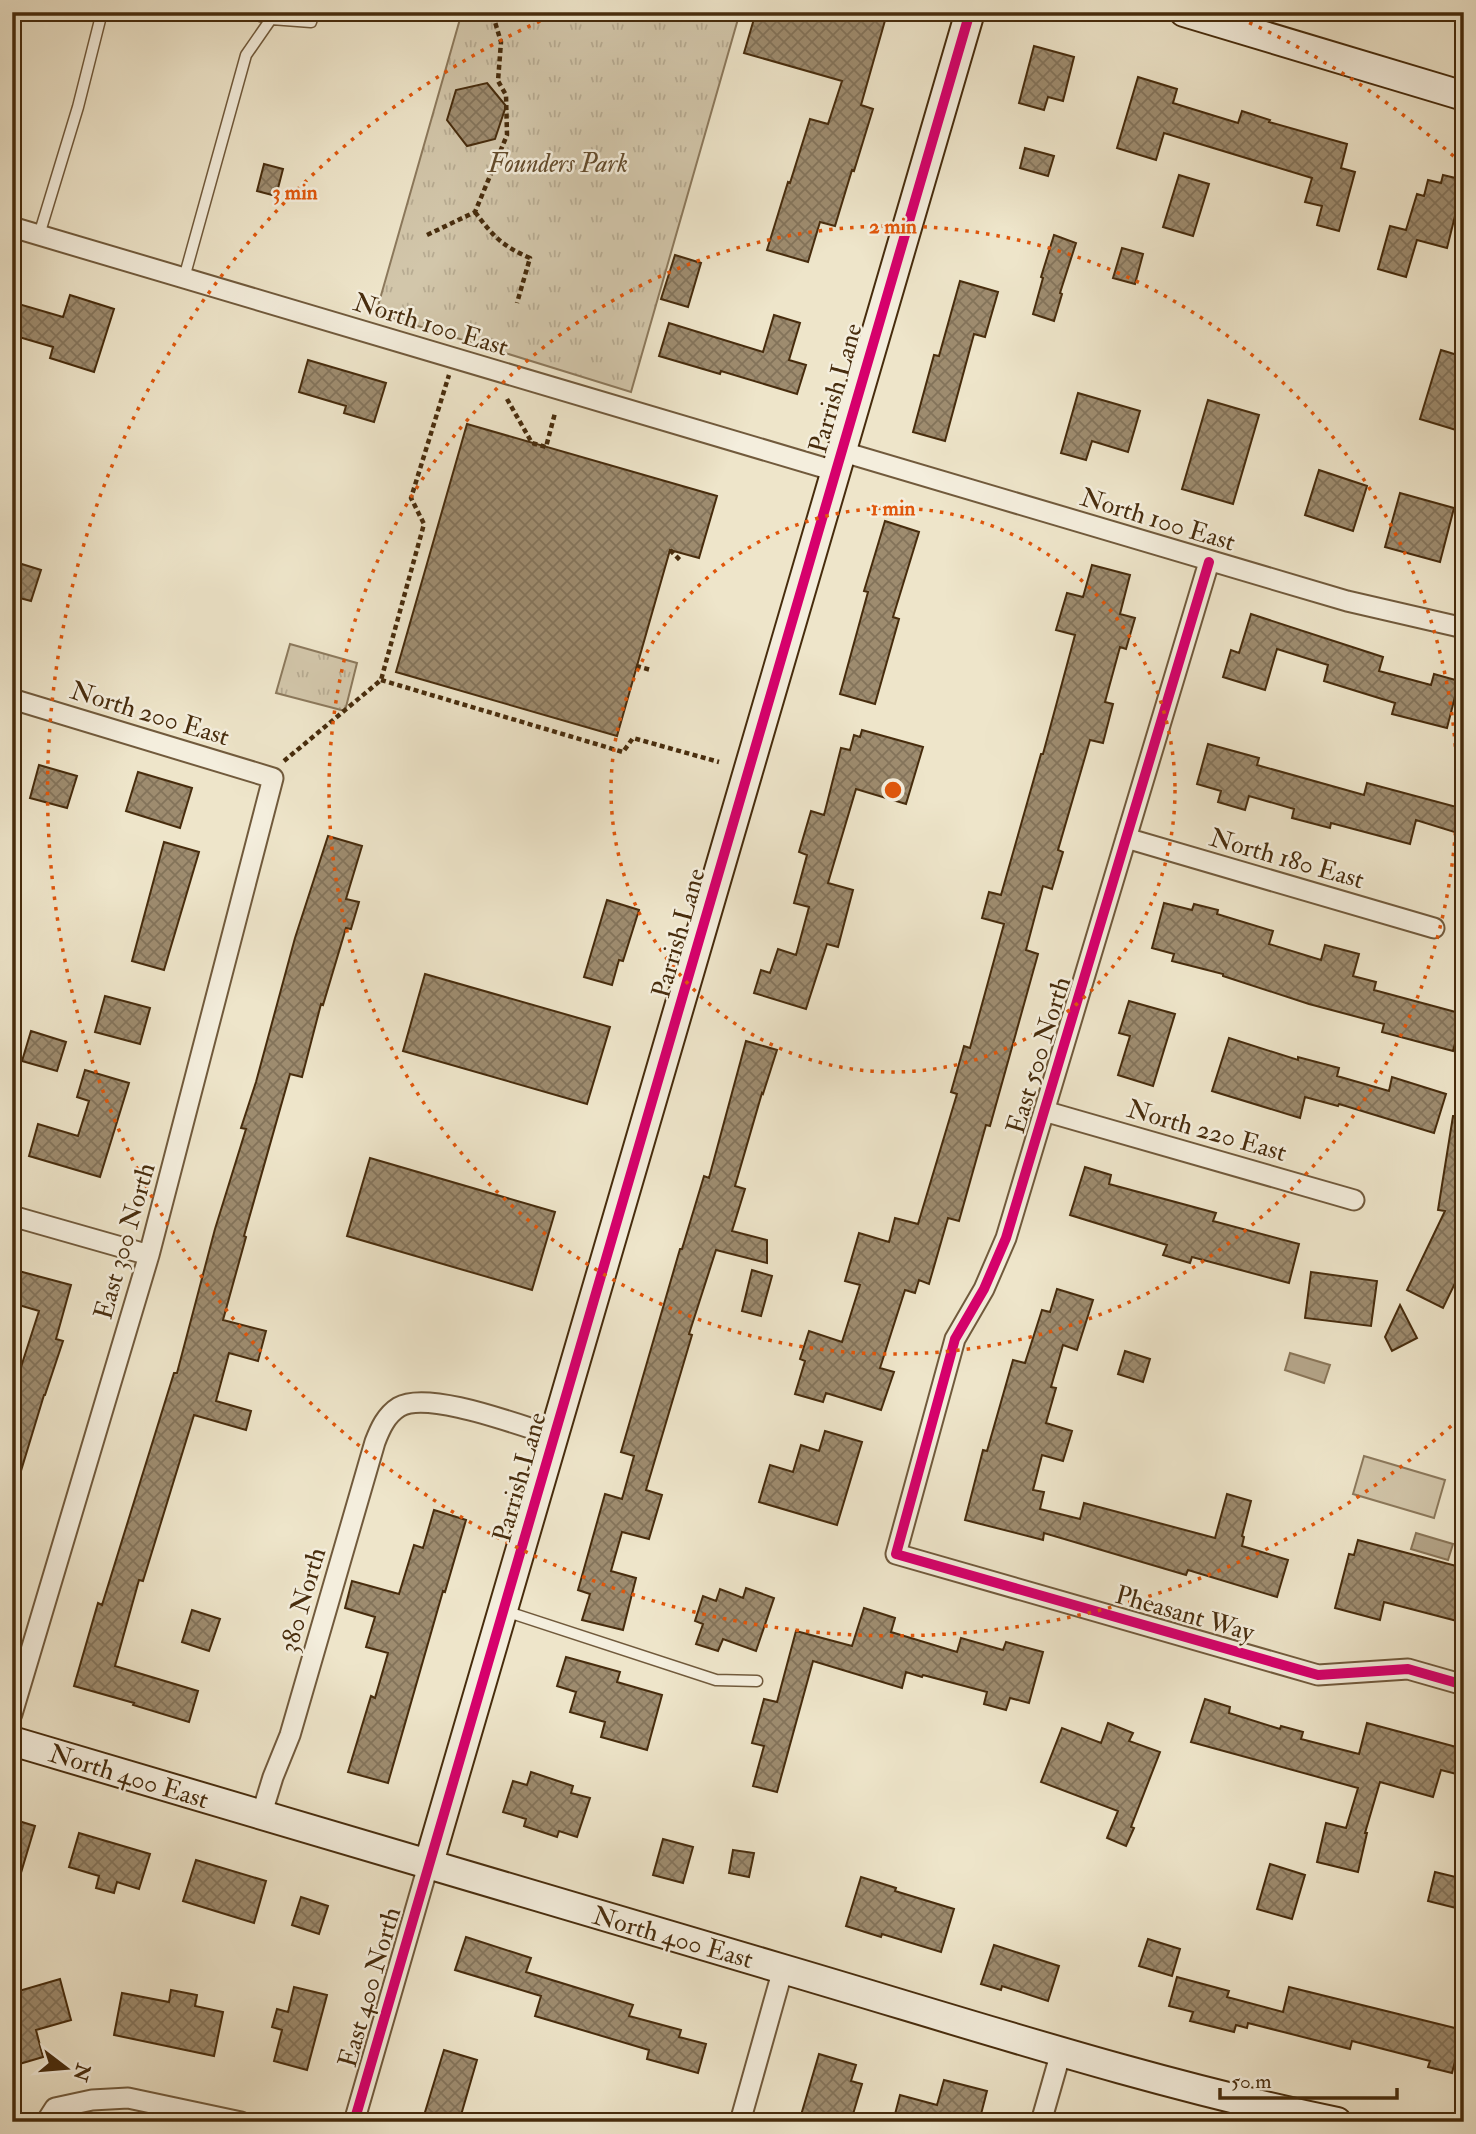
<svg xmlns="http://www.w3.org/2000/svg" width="1476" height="2134" viewBox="0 0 1476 2134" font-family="'IM FELL Double Pica',serif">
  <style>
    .park { fill: url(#park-tufts); stroke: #8c795c; stroke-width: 2 }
    .pitch { fill: #d2c6aa; stroke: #8c795c; stroke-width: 2 }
    .water { fill: #b5a68a; stroke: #897558; stroke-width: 2 }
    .building { fill: url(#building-cross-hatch); stroke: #472c0d; stroke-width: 2 }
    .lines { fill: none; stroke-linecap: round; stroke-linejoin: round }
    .lane-casing { stroke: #715a3c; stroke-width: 13 }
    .street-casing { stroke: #715a3c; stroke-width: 23 }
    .secondary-casing { stroke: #472c0d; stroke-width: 32 }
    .path { stroke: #472c0d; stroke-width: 4.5; stroke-dasharray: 5 3.5; stroke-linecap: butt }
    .lane { stroke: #f4eedd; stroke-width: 10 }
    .street { stroke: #f4eedd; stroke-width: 19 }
    .secondary { stroke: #f4eedd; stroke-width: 28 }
    .cycleway-casing { stroke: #f4eedd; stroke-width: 15 }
    .cycleway { stroke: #d6006c; stroke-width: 10 }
    .ring { fill: none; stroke: #e0570c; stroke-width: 3.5; stroke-dasharray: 3.5 7 }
    .labels { text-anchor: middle; stroke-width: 5; stroke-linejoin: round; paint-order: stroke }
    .park-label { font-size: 26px; font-style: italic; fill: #634b2c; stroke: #f4eedd }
    .street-label { font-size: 26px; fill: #472c0d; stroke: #f4eedd }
    .centre { fill: #e0570c; stroke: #f4eedd; stroke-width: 3.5 }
    .ring-label { font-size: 21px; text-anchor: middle; font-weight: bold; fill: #e0570c; stroke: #f4eedd; stroke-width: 5; stroke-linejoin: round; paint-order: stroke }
  </style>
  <defs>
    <pattern id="park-tufts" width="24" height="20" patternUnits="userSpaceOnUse" patternTransform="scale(1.75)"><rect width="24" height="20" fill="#d2c6aa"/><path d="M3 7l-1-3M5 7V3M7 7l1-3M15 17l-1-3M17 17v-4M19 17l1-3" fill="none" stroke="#b6aa91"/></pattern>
    <pattern id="building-cross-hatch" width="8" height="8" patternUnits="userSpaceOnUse" patternTransform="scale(1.75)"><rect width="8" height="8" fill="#9e8c6f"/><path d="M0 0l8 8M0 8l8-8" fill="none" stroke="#83735a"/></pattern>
  </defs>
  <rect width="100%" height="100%" fill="#eee5ca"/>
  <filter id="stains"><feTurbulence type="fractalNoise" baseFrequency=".00286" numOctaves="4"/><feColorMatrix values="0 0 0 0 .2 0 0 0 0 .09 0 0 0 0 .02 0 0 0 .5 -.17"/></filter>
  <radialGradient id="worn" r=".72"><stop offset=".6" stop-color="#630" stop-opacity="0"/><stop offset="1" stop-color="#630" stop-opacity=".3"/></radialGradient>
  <path class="park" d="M462,12H740L631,392L376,313Z
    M290,644L357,663L345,711L276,693Z"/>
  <path class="pitch" d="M1364,1456L1445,1480L1434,1518L1353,1494Z"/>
  <path class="water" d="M1290,1353L1330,1365L1324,1383L1285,1370Z
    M1416,1533L1453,1544L1448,1560L1411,1549Z"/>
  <path class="building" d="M756,12H870L886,17L861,105L873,109L854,171L852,170L835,226L820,222L808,262L767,250L788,182L790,183L810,119L828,124L842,81L744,53Z
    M1034,46L1074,57L1063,101L1048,97L1044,110L1019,103Z
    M1138,77L1177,89L1173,103L1238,123L1242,111L1270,120L1269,122L1347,144L1341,168L1355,172L1339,231L1317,225L1322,206L1305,202L1312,178L1164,133L1156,160L1117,148Z
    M487,83L506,106L495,139L467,146L447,120L456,90Z
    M1025,148L1054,156L1048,176L1020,168Z
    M264,164L283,169L276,196L257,191Z
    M1179,175L1209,184L1193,236L1163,227Z
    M1443,175L1464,180L1447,248L1417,240L1406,277L1378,269L1390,226L1406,230L1417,194L1424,196L1428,180L1441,183Z
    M1054,235L1076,243L1060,293L1062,294L1054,321L1033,314L1043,278L1041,277Z
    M1122,248L1143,254L1135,284L1113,278Z
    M675,255L701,263L688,307L661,299Z
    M960,281L998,292L985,337L974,334L945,441L913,432L934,355L939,356Z
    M70,295L114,309L94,372L50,358L53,347L12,335V302L63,317Z
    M774,315L800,323L789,360L806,365L797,394L721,371L720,374L659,356L669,323L763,352Z
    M1441,350L1464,357V404L1456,430L1420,419Z
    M308,360L386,383L374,422L344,413L346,406L299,392Z
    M1078,393L1140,411L1128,452L1092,441L1086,460L1061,453Z
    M1208,400L1259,415L1233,504L1182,489Z
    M467,424L717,496L699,558L670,550L617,736L396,672Z
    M1319,470L1367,486L1353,531L1305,515Z
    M1400,493L1454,508L1440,562L1385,547Z
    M885,521L919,532L893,617L899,619L875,704L840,694L868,592L864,591Z
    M12,561L41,570L31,601L12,596Z
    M1092,565L1130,575L1120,614L1135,618L1126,649L1120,647L1105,702L1113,704L1103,743L1090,740L1058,850L1063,852L1052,889L1043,886L1026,950L1038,954L990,1126L986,1125L959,1221L948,1218L929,1284L919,1280L915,1293L905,1290L880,1368L894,1372L881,1410L826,1393L823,1402L795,1394L805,1361L800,1359L809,1331L842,1342L860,1285L845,1281L859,1233L889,1242L895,1218L918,1224L957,1094L951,1092L964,1046L970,1048L1004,924L982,918L989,892L1001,895L1041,754H1043L1075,635L1056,630L1067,593L1083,597Z
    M1251,614L1383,657L1379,671L1431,685L1434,674L1459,681L1447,728L1392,714L1395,703L1324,681L1328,665L1277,649L1265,690L1223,677L1231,650L1239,653Z
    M862,730L923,747L906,804L856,789L828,883L853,890L838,947L827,944L806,1009L754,993L761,970L770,973L778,949L796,955L809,907L794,903L807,855L799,852L811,811L824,815L841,748L850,750L854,735L860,737Z
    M1208,744L1259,758L1257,765L1364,795L1367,783L1464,809V835L1416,820L1410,844L1331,823L1330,828L1292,818L1294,809L1249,796L1245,810L1218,802L1221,791L1197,784Z
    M39,765L77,776L67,808L30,798Z
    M138,772L192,788L180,828L126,811Z
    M328,836L362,846L346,899L359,902L351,929L346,928L323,1005L321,1004L302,1077L290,1074L244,1236L246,1237L223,1320L266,1331L258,1361L229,1353L216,1401L251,1411L246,1430L194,1415L143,1581L139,1580L115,1666L198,1691L189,1722L133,1705L134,1703L74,1686L98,1603L102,1605L174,1373H177L215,1229L246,1129L241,1128L256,1082L295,938Z
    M164,842L199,852L164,970L132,961Z
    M607,900L639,910L623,961L619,960L612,985L584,977Z
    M1164,903L1192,910L1194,904L1218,910L1217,914L1273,931L1269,944L1321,960L1325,945L1359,954L1353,976L1376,982L1374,990L1463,1014L1453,1051L1382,1032L1384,1024L1309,1004L1223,976V974L1172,961L1174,954L1152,948Z
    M425,974L610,1027L587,1104L403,1051Z
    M105,996L150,1008L140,1044L95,1032Z
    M1129,1001L1175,1014L1153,1086L1118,1075L1130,1036L1119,1033Z
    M31,1031L66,1042L57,1071L22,1061Z
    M1229,1038L1298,1060V1057L1339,1068L1337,1076L1389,1091L1392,1077L1446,1094L1434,1133L1339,1104L1338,1106L1305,1097L1300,1118L1212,1091Z
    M746,1041L777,1050L763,1094L762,1093L735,1186L745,1189L732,1231L767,1240V1263L716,1250L689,1334L692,1335L646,1490L662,1495L649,1539L622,1532L611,1571L636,1578L623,1630L582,1620L590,1594L578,1590L605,1494L622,1499L634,1456L621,1452L680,1249H682L704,1176L709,1178Z
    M85,1070L129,1083L100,1177L29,1156L38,1124L78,1136L89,1101L77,1097Z
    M1453,1116L1464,1117V1251L1455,1270L1460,1273L1443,1308L1407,1290L1445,1211L1438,1210Z
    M370,1158L555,1212L532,1290L347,1236Z
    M1085,1167L1111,1175L1109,1184L1216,1213L1213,1221L1299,1244L1289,1283L1192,1257L1190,1263L1163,1255L1167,1245L1070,1215Z
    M15,1270L71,1285L56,1339L63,1341L45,1395H44L17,1484H12V1395L39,1311L12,1303V1280Z
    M752,1270L772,1276L761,1316L742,1311Z
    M1311,1272L1377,1281L1371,1326L1305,1318Z
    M1057,1289L1093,1300L1077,1350L1063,1345L1051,1387L1056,1388L1046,1423L1072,1431L1063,1461L1042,1455L1033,1490L1044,1492L1040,1509L1080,1519L1084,1503L1215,1538L1227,1494L1251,1501L1242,1536L1244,1537L1242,1546L1288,1560L1277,1597L1188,1570L1186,1575L1044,1533L1043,1540L965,1520L983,1450L987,1451L1013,1360L1025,1363L1042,1310L1050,1312Z
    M1400,1305L1417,1338L1392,1351L1385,1337Z
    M1125,1351L1150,1359L1143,1382L1118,1374Z
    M825,1431L862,1442L837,1525L759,1502L770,1465L793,1472L801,1445L819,1451Z
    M434,1510L466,1520L445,1592L443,1591L388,1783L348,1772L371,1696L375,1698L388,1653L366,1647L375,1617L345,1608L352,1581L399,1594L414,1545L423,1548Z
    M1358,1540L1464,1568V1594L1457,1621L1384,1602L1380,1620L1335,1608L1349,1554L1354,1555Z
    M746,1588L774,1598L756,1651L723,1639L718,1651L696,1644L703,1624L695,1621L703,1596L716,1601L720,1589L743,1598Z
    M864,1608L895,1618L891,1632L957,1652L961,1638L1003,1650L1006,1642L1043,1652L1029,1703L1010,1698L1006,1710L984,1704L987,1692L923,1675L922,1677L906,1672L902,1688L813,1661L777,1792L753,1786L764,1746L752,1743L764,1699L777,1702L796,1631L852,1646Z
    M192,1610L220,1619L209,1651L182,1642Z
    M566,1657L620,1672L617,1682L662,1695L647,1750L601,1737L605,1722L570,1712L576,1692L557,1686Z
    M1205,1699L1230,1707L1229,1713L1280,1729L1281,1726L1303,1732L1301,1739L1359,1754L1367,1723L1464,1749V1776L1441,1770L1433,1797L1380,1782L1365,1833H1367L1358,1872L1317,1862L1326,1823L1346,1828L1358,1788L1191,1742Z
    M1108,1723L1133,1733L1129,1741L1160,1752L1131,1827L1134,1828L1126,1846L1107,1838L1118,1811L1041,1782L1062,1728L1101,1743Z
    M531,1772L573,1786L571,1793L590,1798L577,1837L559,1831L557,1837L524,1826L526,1819L503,1812L513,1781L527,1785Z
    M12,1819L35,1826L17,1886L12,1885Z
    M79,1833L150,1854L139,1889L117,1882L114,1893L96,1888L99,1876L69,1867Z
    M663,1839L693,1847L683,1883L653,1875Z
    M733,1850L754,1853L749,1877L729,1873Z
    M196,1860L266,1881L254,1923L183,1901Z
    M1270,1864L1305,1875L1292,1919L1257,1909Z
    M1435,1872L1464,1879V1910L1428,1901Z
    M861,1877L896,1888L895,1891L954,1909L941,1952L882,1934L881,1937L846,1926Z
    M301,1897L328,1906L319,1934L292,1925Z
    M466,1937L531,1958L526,1972L633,2005L629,2016L681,2030L679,2037L706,2044L698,2073L647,2059L649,2050L535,2016L541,1996L455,1970Z
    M1148,1939L1180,1949L1172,1976L1139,1966Z
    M994,1945L1059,1966L1048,2001L1002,1986L1001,1990L981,1984Z
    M1177,1977L1229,1991L1227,1997L1283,2012L1289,1987L1463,2030L1452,2073L1428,2067L1430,2061L1352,2041L1350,2049L1248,2023L1247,2028L1236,2025L1234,2032L1190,2021L1193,2012L1169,2006Z
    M60,1979L71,2020L36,2030L43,2057L16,2065L12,2052V1993Z
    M294,1987L327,1995L307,2070L274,2061L282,2030L272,2027L277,2009L288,2012Z
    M171,1990L197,1995L195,2006L223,2012L214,2056L114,2035L122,1993L169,2002Z
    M444,2050L477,2060L459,2122H422Z
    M819,2054L856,2065L851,2081L862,2084L851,2121L841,2117L839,2122H799Z
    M944,2080L987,2091L979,2122H967L938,2114L936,2122H893L900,2095L937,2105Z"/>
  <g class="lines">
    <g class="lane-casing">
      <path id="lane" d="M246,12L271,19
        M39,235L78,107L102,12
        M184,278L246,55L271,19L311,22L314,12
        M505,1611L716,1680L757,1681"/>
    </g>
    <g class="street-casing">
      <path id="street" d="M12,227L835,471
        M840,451L1347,601L1464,628
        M1209,562L1006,1238L984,1289L955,1339L896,1554L1318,1675L1408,1669L1464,1685
        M12,699L273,778L149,1255L12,1714
        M1126,838L1434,928
        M1044,1111L1354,1200
        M12,1216L149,1255
        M261,1816L273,1777L290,1735L375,1442C380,1429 386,1415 399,1407C428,1390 521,1426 555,1436
        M46,2122L55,2108L92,2100L128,2098L241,2122
        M354,2122L428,1866
        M740,2122L783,1969
        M1041,2122L1061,2052"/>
    </g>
    <g class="secondary-casing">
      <path id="secondary" d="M1184,12L1464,96
        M12,1741C269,1818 526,1894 783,1969C967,2023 1149,2083 1337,2122
        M428,1866L970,12"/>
    </g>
    <path class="path" d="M475,212C493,236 502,246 530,258L517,303
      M427,235L475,212L507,135L506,95L498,81L501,42L492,12
      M507,399L532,443L546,447L555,413
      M670,550L680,560
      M636,666L651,670
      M381,680L623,752L633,738L719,762
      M284,761L381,680L424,524L411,498L449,375"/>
    <use href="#lane" class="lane"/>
    <use href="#street" class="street"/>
    <use href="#secondary" class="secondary"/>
    <g class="cycleway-casing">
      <path id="cycleway" d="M1209,562L1006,1238L984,1289L955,1339L896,1554L1318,1675L1408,1669L1464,1685
        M354,2122L970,12"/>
    </g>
    <use href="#cycleway" class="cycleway"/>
  </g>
  <g class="ring">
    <circle cx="893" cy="790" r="282"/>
    <circle cx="893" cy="790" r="564"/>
    <path d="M1459 1419A846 846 0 1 1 556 14M1230 14A846 846 0 0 1 1459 161"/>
  </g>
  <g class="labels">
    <g class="park-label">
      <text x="558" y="172">Founders Park</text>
    </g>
    <g class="street-label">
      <text transform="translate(431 324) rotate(17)" y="9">North 100 East</text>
      <text transform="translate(835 388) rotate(-74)" y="9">Parrish Lane</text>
      <text transform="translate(1158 519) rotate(17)" y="9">North 100 East</text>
      <text transform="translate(150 713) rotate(17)" y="9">North 200 East</text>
      <text transform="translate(1287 858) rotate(16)" y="9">North 180 East</text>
      <text transform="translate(678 933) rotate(-74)" y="9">Parrish Lane</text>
      <text transform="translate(1038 1055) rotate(-73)" y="9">East 500 North</text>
      <text transform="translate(1207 1130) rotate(16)" y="9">North 220 East</text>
      <text transform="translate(124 1241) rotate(-74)" y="9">East 300 North</text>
      <text transform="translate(519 1477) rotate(-74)" y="9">Parrish Lane</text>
      <text transform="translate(302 1600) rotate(-74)" y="9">380 North</text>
      <text transform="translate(1185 1613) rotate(16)" y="9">Pheasant Way</text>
      <text transform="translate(129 1776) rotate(17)" y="9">North 400 East</text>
      <text transform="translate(673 1937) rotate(16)" y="9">North 400 East</text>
      <text transform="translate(369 1987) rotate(-74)" y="9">East 400 North</text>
    </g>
  </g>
  <circle cx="893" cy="790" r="10" class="centre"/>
  <g class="ring-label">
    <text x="295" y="199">3 min</text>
    <text x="893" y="233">2 min</text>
    <text x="893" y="515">1 min</text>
  </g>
  <rect width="1476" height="2134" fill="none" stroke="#eee5ca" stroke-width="42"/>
  <rect x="14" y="14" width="1448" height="2106" fill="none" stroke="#472c0d" stroke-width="3.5"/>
  <rect x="21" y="21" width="1434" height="2092" fill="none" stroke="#472c0d" stroke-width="2"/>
  <g transform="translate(66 2068) rotate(106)" stroke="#f4eedd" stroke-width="5" paint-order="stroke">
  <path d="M0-5L12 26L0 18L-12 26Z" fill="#472c0d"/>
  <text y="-10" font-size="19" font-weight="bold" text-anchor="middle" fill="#472c0d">N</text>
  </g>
  <path d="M1220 2088v10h177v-10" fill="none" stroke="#472c0d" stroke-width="3.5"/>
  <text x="1231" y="2088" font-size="21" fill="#472c0d" stroke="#f4eedd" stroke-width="5" paint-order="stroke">50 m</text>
  <rect width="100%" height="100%" filter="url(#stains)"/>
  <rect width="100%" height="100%" fill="url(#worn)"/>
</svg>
